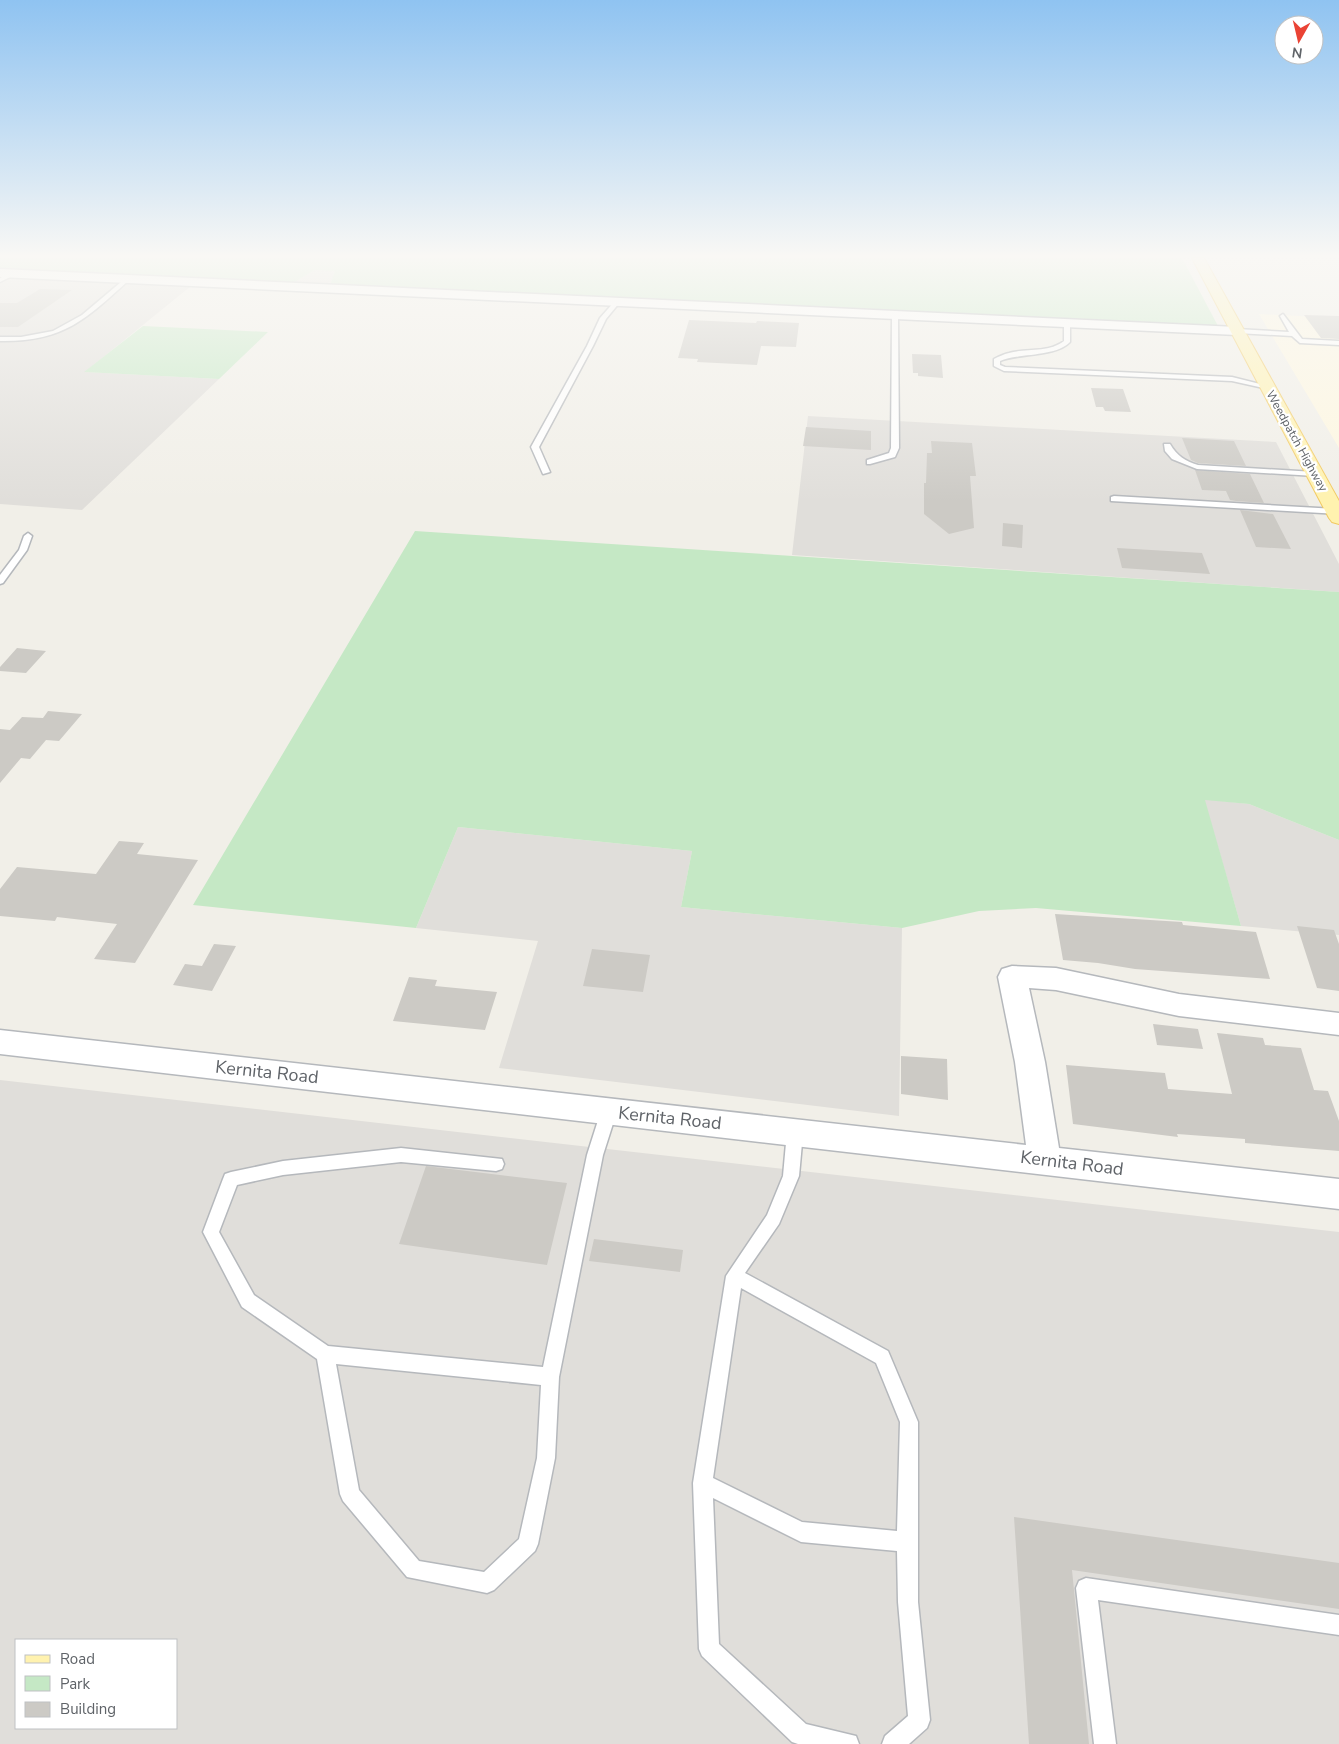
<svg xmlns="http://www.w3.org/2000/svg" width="1339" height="1744" viewBox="0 0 1339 1744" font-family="'Nunito Sans',sans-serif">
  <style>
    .commercial { fill: #fef7e0 }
    .industrial { fill: #e0deda; fill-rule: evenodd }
    .green { fill: #c5e8c5 }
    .building { fill: #cccac5 }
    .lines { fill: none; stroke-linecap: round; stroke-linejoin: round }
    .service-casing { stroke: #b5b8bc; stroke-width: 3 }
    .minor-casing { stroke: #b5b8bc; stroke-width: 3 }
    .primary-casing { stroke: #f2c960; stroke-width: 2 }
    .service { fill: #fff; fill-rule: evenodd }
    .minor { fill: #fff; fill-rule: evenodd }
    .primary { fill: #fff2af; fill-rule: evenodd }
    .labels { text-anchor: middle; stroke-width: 4.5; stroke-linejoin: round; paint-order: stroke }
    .far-street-label { font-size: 12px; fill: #5f6368; stroke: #fff }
    .near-street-label { font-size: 18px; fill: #5f6368; stroke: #fff }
  </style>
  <rect width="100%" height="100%" fill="#f1efe8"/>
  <path class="commercial" d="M1259,314L1339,318V448Z"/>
  <path class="industrial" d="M315,270L335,271L330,285L291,284Z
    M0,277L191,286L85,372L219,379L82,510L0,504Z
    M808,416L1276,442L1339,564V592L792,555Z
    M1204,799L1249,804L1339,840V935L1241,926Z
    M458,827L692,851L681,907L902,928L899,1116L499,1068L538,941L416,928Z
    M0,1080L1339,1232V1744H0ZM16,1640H176V1728H16Z"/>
  <path class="green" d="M0,258H1182L1218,326L330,285L335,271L315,270L291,284L0,270Z
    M143,326L268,332L219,379L84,372Z
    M415,531L1339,592V840L1249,804L1205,800L1241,926L1036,908L979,911L902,928L681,907L692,851L458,827L416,928L193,905Z"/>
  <path class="building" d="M40,289L72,290L18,327H0V303H17Z
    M1304,315L1339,316V339L1321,338Z
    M689,320L756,323L757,321L799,323L796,347L761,346L757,365L697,362L698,359L678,358Z
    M912,354L941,355L943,378L918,376V373H913Z
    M1091,388L1123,389L1131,412L1105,411L1103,407H1096Z
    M806,427L871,431V450L803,446Z
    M1182,438L1234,441L1246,466L1198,463L1191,460Z
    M931,441L972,443L976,476H970L974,528L949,534L924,514V483H926L927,453H932Z
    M1195,470L1250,474L1264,503L1236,501L1230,500L1226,491L1202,490Z
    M1240,510L1273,514L1291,549L1256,547Z
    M1003,523L1023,525L1022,548L1002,546Z
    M1117,548L1202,553L1210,574L1122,568Z
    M17,648L46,651L26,673L0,671V667Z
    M48,711L82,714L59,741L46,740L30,759L21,758L0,783V729L10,730L22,717L43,718Z
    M119,841L144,843L137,854L198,860L135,963L94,959L117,924L57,917L55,921L0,916V889L17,867L96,874Z
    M1055,914L1182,922L1183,925L1256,932L1270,979L1135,969L1098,963L1063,960Z
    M1297,926L1334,930L1339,944V991L1317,988Z
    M214,944L236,946L212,991L173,985L185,964L202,966Z
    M592,949L650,955L643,992L583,986Z
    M409,977L437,980L435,986L497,992L485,1030L393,1021Z
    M1153,1024L1198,1029L1203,1049L1157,1045Z
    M1217,1033L1263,1038L1265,1045L1301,1048L1314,1090L1328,1091L1339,1121V1151L1245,1143V1139L1177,1134L1178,1137L1073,1124L1066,1065L1165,1073L1168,1089L1232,1094Z
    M901,1056L947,1059L948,1100L901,1094Z
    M426,1166L567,1183L547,1265L399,1244Z
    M594,1239L683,1250L680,1272L589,1261Z
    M1014,1517L1339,1563V1609L1072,1570L1089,1744H1029Z"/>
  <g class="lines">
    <g class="service-casing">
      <path id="service" d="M12,272L14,275L0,282V278Z
        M127,277L129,280C85,320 63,342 0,341V337H21L53,331L82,315Z
        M615,301L620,302L606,319L593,346L539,447L550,472L543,474L531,447L587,346L600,318Z
        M895,313L898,315L899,448L895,457L870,464H867V460L889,453L891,448L892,315Z
        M1283,314L1302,339L1339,341V345L1300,343L1292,336L1237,333L1234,331L1237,329L1289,332L1280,316Z
        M1067,321L1070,323V342C1056,357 1019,353 1000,361V365L1005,367L1232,377L1272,387L1268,389L1232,381L1004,371L994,366V359C998,357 1004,354 1009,353C1026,348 1049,353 1064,341V323Z
        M1164,444H1170C1177,456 1185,461 1198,465L1315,472L1319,474L1315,476L1197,469L1172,459L1165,451Z
        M1114,496L1336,509L1339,510V514L1111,501V497Z
        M28,533L32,536L27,550L3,583L0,584V575L19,550L24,536Z
        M609,1105L614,1107L617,1111L603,1155L559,1377L555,1458L538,1544L535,1551L494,1590L487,1593L407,1577L343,1501L340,1494L317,1359L242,1307L203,1232L223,1179L225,1174L231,1172L283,1161L401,1148L502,1159L504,1164L502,1169L496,1171L401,1162L283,1175L237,1185L219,1232L254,1295L328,1346L543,1367L587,1155L601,1111L604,1107ZM336,1364L541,1385L537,1458L519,1539L484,1572L419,1561L359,1490Z
        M795,1126L800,1127L803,1132L799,1176L779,1224L745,1273L888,1351L918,1422V1602L930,1720L927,1728L909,1744H882L885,1736L908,1716L898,1602L897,1551L801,1542L713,1498L719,1644L806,1724L856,1736L859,1744H798L792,1742L702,1656L699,1649L693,1483L726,1276L767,1215L783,1176L787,1132L790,1127ZM741,1288L876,1363L900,1422L897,1531L802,1522L713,1478Z
        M1086,1578L1339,1615V1635L1098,1600L1116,1744H1094L1076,1588L1079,1581Z"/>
    </g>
    <g class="minor-casing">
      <path id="minor" d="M0,269L1237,327L1244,331L1237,335L0,277Z
        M1012,966L1056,968L1179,994L1339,1013V1035L1179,1016L1056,990L1029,988L1045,1062L1059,1148L1339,1179V1209L0,1054V1030L1026,1145L1015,1062L998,977L1002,969Z"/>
    </g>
    <g class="primary-casing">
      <path id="primary" d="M1192,258H1204L1339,501V524L1332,522L1329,518Z"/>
    </g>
    <use href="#service" class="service"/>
    <use href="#minor" class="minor"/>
    <use href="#primary" class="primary"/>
  </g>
  <linearGradient id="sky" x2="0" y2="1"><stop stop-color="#8fc3f1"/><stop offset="0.51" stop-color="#f9f8f5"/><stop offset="1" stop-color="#f9f8f5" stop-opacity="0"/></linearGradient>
  <rect width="1339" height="502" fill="url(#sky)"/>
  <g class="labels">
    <g class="far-street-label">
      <text transform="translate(1297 441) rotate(61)" y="4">Weedpatch Highway</text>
    </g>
    <g class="near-street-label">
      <text transform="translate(267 1072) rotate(6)" y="6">Kernita Road</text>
      <text transform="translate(670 1118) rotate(6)" y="6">Kernita Road</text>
      <text transform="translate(1072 1163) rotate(7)" y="6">Kernita Road</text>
    </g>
  </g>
  <rect x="15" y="1639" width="162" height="90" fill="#ffffff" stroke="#bfc1c3"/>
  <rect x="25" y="1655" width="25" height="8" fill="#fff2af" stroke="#bfc1c3"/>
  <text x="60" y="1664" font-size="15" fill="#5f6368">Road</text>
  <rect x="25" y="1676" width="25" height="15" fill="#c5e8c5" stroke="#bfc1c3"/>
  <text x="60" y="1689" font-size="15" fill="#5f6368">Park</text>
  <rect x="25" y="1702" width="25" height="15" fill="#cccac5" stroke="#bfc1c3"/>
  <text x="60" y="1714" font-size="15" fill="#5f6368">Building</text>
  <g transform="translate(1299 40) rotate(188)"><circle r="24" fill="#ffffff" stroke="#bfc1c3"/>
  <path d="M0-4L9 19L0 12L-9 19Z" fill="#ea4335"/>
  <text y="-8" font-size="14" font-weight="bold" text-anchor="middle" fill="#5f6368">N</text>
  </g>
</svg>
